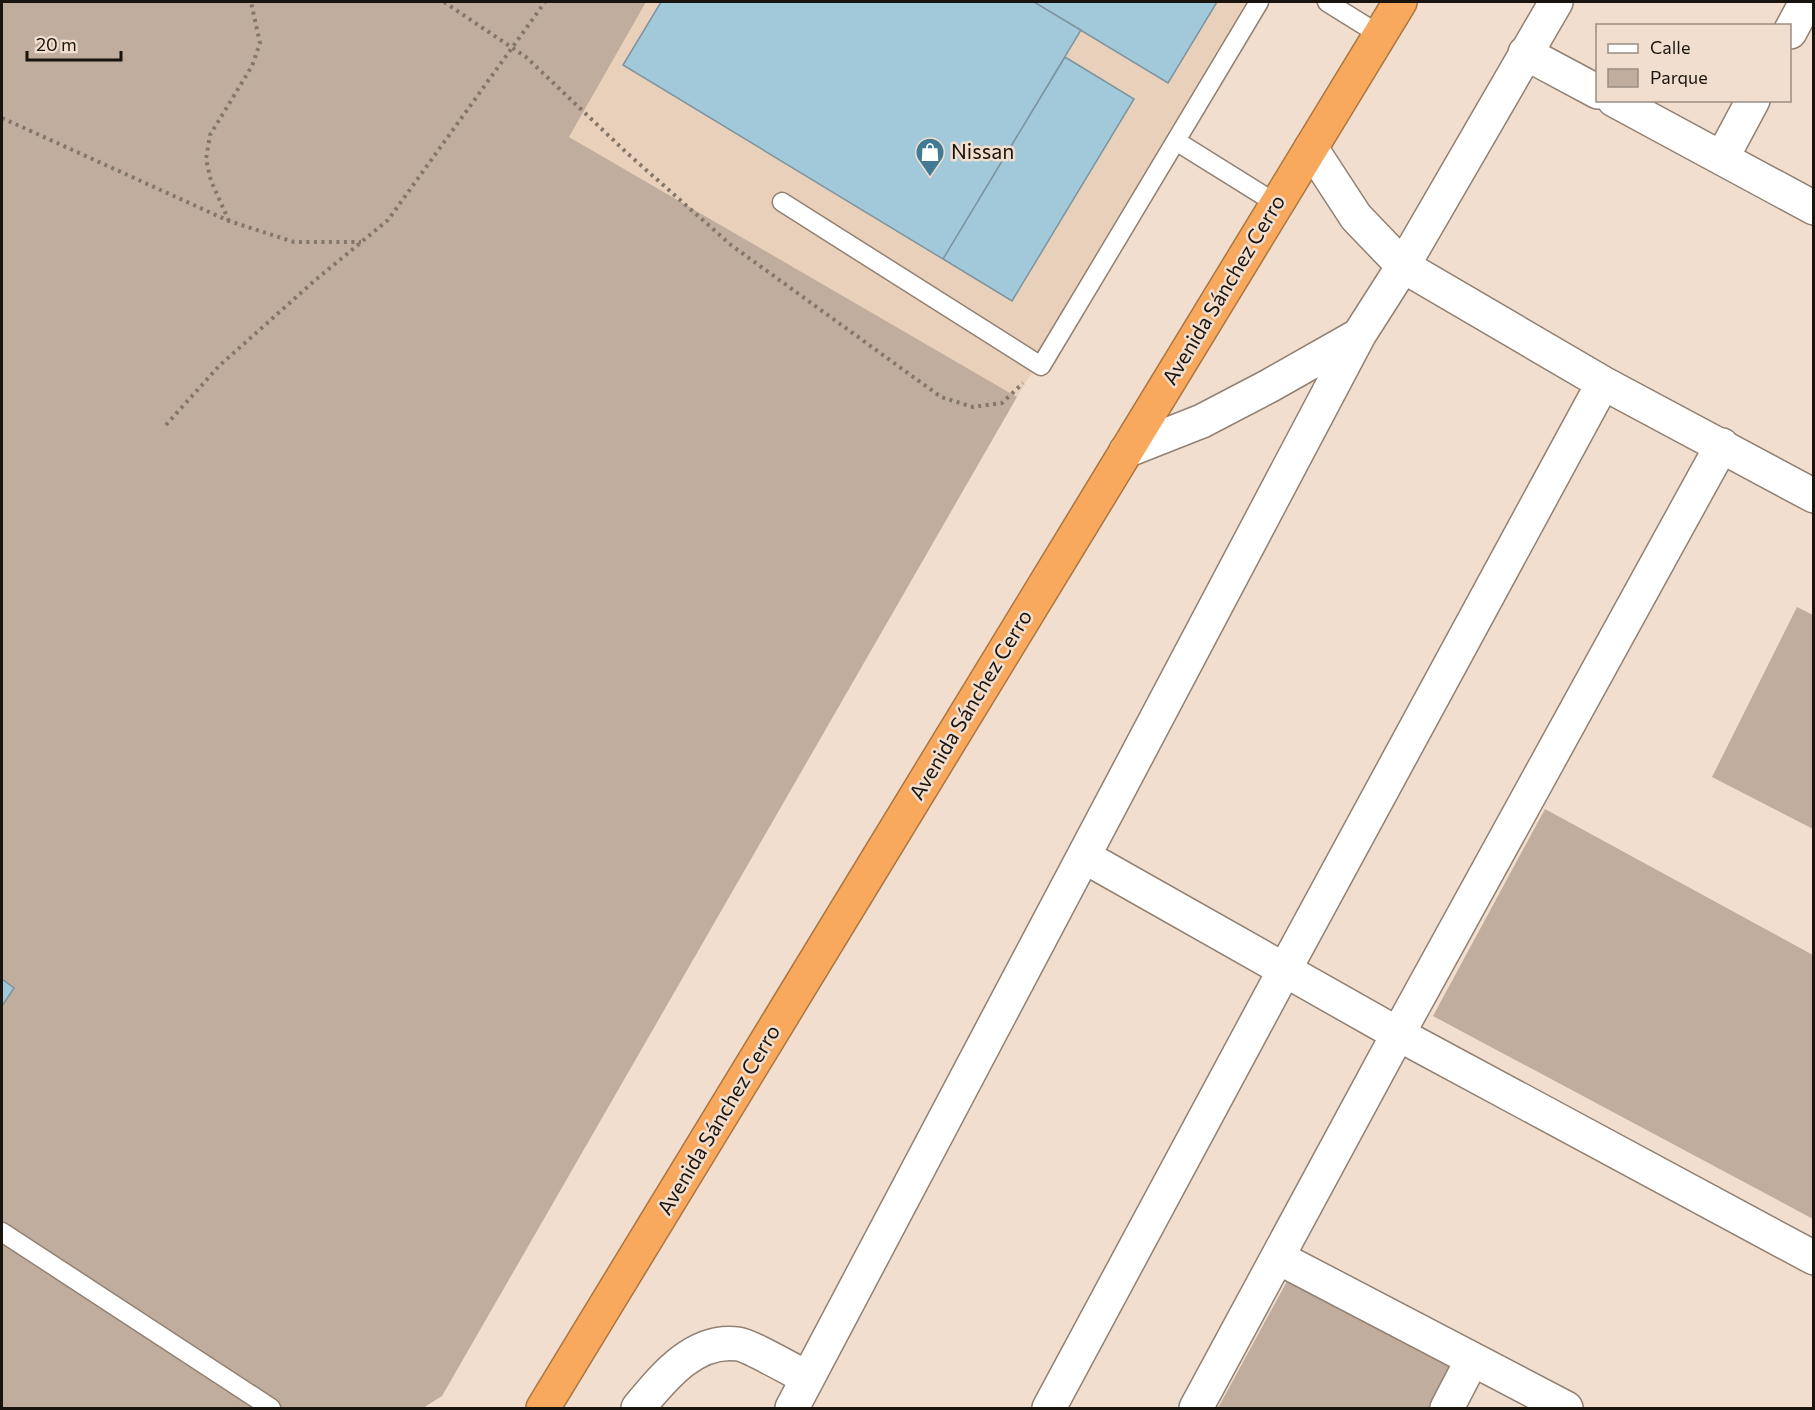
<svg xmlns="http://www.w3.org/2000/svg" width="1815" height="1410" viewBox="0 0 1815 1410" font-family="Commissioner,sans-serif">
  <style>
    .built { fill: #e9d0bb }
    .green { fill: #c0ad9d }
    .building { fill: #a2c9da; stroke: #7d949e; stroke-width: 1.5 }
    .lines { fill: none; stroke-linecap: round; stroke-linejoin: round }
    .lane-casing { stroke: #928172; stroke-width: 21 }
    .street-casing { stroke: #928172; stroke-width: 36 }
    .highway-casing { stroke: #aa7541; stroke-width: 36 }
    .path { stroke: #83776c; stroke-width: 4; stroke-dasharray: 3 4.5; stroke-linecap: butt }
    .lane { stroke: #fff; stroke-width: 18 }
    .street { stroke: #fff; stroke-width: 33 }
    .highway { stroke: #f8a95d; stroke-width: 33 }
    .labels { text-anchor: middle; stroke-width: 5; stroke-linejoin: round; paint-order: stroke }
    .poi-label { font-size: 21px; fill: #1a140e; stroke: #f1dece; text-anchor: start }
    .street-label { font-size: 21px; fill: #1a140e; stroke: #f1dece }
  </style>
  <rect width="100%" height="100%" fill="#f1dece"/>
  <path class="built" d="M646,2H1256L1017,397L569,137Z"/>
  <path class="green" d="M2,2H646L569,137L1017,397L442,1396L423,1408H2Z
    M1797,607L1813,615V829L1712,777Z
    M1545,809L1813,955V1219L1433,1016Z
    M1292,1272L1457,1362L1432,1408H1218Z"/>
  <path class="building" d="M661,2H1034L1081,30L943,259L623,65Z
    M1034,2H1217L1168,83Z
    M1065,57L1134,99L1012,301L943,259Z
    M2,979L14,988L2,1006Z"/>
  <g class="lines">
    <g class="lane-casing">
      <path id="lane" d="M1327,2L1380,35
        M1176,141L1277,204
        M782,202L1041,366L1259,2
        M2,1232L271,1408"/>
    </g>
    <g class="street-casing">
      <path id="street" d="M1790,32L1806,2
        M1525,53L1598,92
        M1614,100L1814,208
        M1311,148L1356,217L1403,266L1603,383L1814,496
        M1722,158L1753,100
        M1126,451L1202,421L1269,386L1359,335
        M1085,857L1398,1034L1814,1258
        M1279,1258L1566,1408
        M638,1408C663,1378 694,1338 738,1344C751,1346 793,1371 808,1378
        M792,1408L1359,335L1403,266L1556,2
        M1049,1408L1285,969L1603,383
        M1196,1408L1398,1034L1722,445
        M1447,1408L1472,1360"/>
    </g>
    <g class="highway-casing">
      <path id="highway" d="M543,1408L1400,2"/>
    </g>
    <path class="path" d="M444,2L526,57L627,153L731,245L941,397L973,407L1002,403L1023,383
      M2,118L229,221L294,242H361
      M229,221L211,181L206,159L210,135L252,66L260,43L251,2
      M166,425L219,366L313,282L388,220L545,2"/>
    <use href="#lane" class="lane"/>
    <use href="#street" class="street"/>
    <use href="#highway" class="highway"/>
  </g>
  <defs>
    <g id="shop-pin" transform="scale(1.5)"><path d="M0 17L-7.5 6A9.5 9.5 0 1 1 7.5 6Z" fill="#407b93" stroke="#f1dece"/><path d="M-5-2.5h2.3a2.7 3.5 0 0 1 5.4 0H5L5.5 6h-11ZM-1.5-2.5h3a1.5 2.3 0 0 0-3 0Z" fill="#fff"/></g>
  </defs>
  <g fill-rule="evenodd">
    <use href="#shop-pin" x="930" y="152"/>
  </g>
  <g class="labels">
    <g class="poi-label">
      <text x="951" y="159">Nissan</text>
    </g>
    <g class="street-label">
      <text transform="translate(1224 290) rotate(-59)" y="7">Avenida Sánchez Cerro</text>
      <text transform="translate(971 705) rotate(-59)" y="7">Avenida Sánchez Cerro</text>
      <text transform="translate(719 1120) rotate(-59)" y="7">Avenida Sánchez Cerro</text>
    </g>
  </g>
  <rect width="1815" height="1410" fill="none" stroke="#1a140e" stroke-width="6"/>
  <rect x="1596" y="24" width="195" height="78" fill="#f1dece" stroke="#9b8d81" stroke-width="1.5"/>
  <rect x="1608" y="44" width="30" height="9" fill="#ffffff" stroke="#9b8d81" stroke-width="1.5"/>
  <text x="1650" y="54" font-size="18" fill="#1a140e">Calle</text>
  <rect x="1608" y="69" width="30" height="18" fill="#c0ad9d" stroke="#9b8d81" stroke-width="1.5"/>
  <text x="1650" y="84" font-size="18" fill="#1a140e">Parque</text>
  <path d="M27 51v9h94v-9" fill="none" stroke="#1a140e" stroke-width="3"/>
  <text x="36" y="51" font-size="18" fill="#1a140e" stroke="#f1dece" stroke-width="4.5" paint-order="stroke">20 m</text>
</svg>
